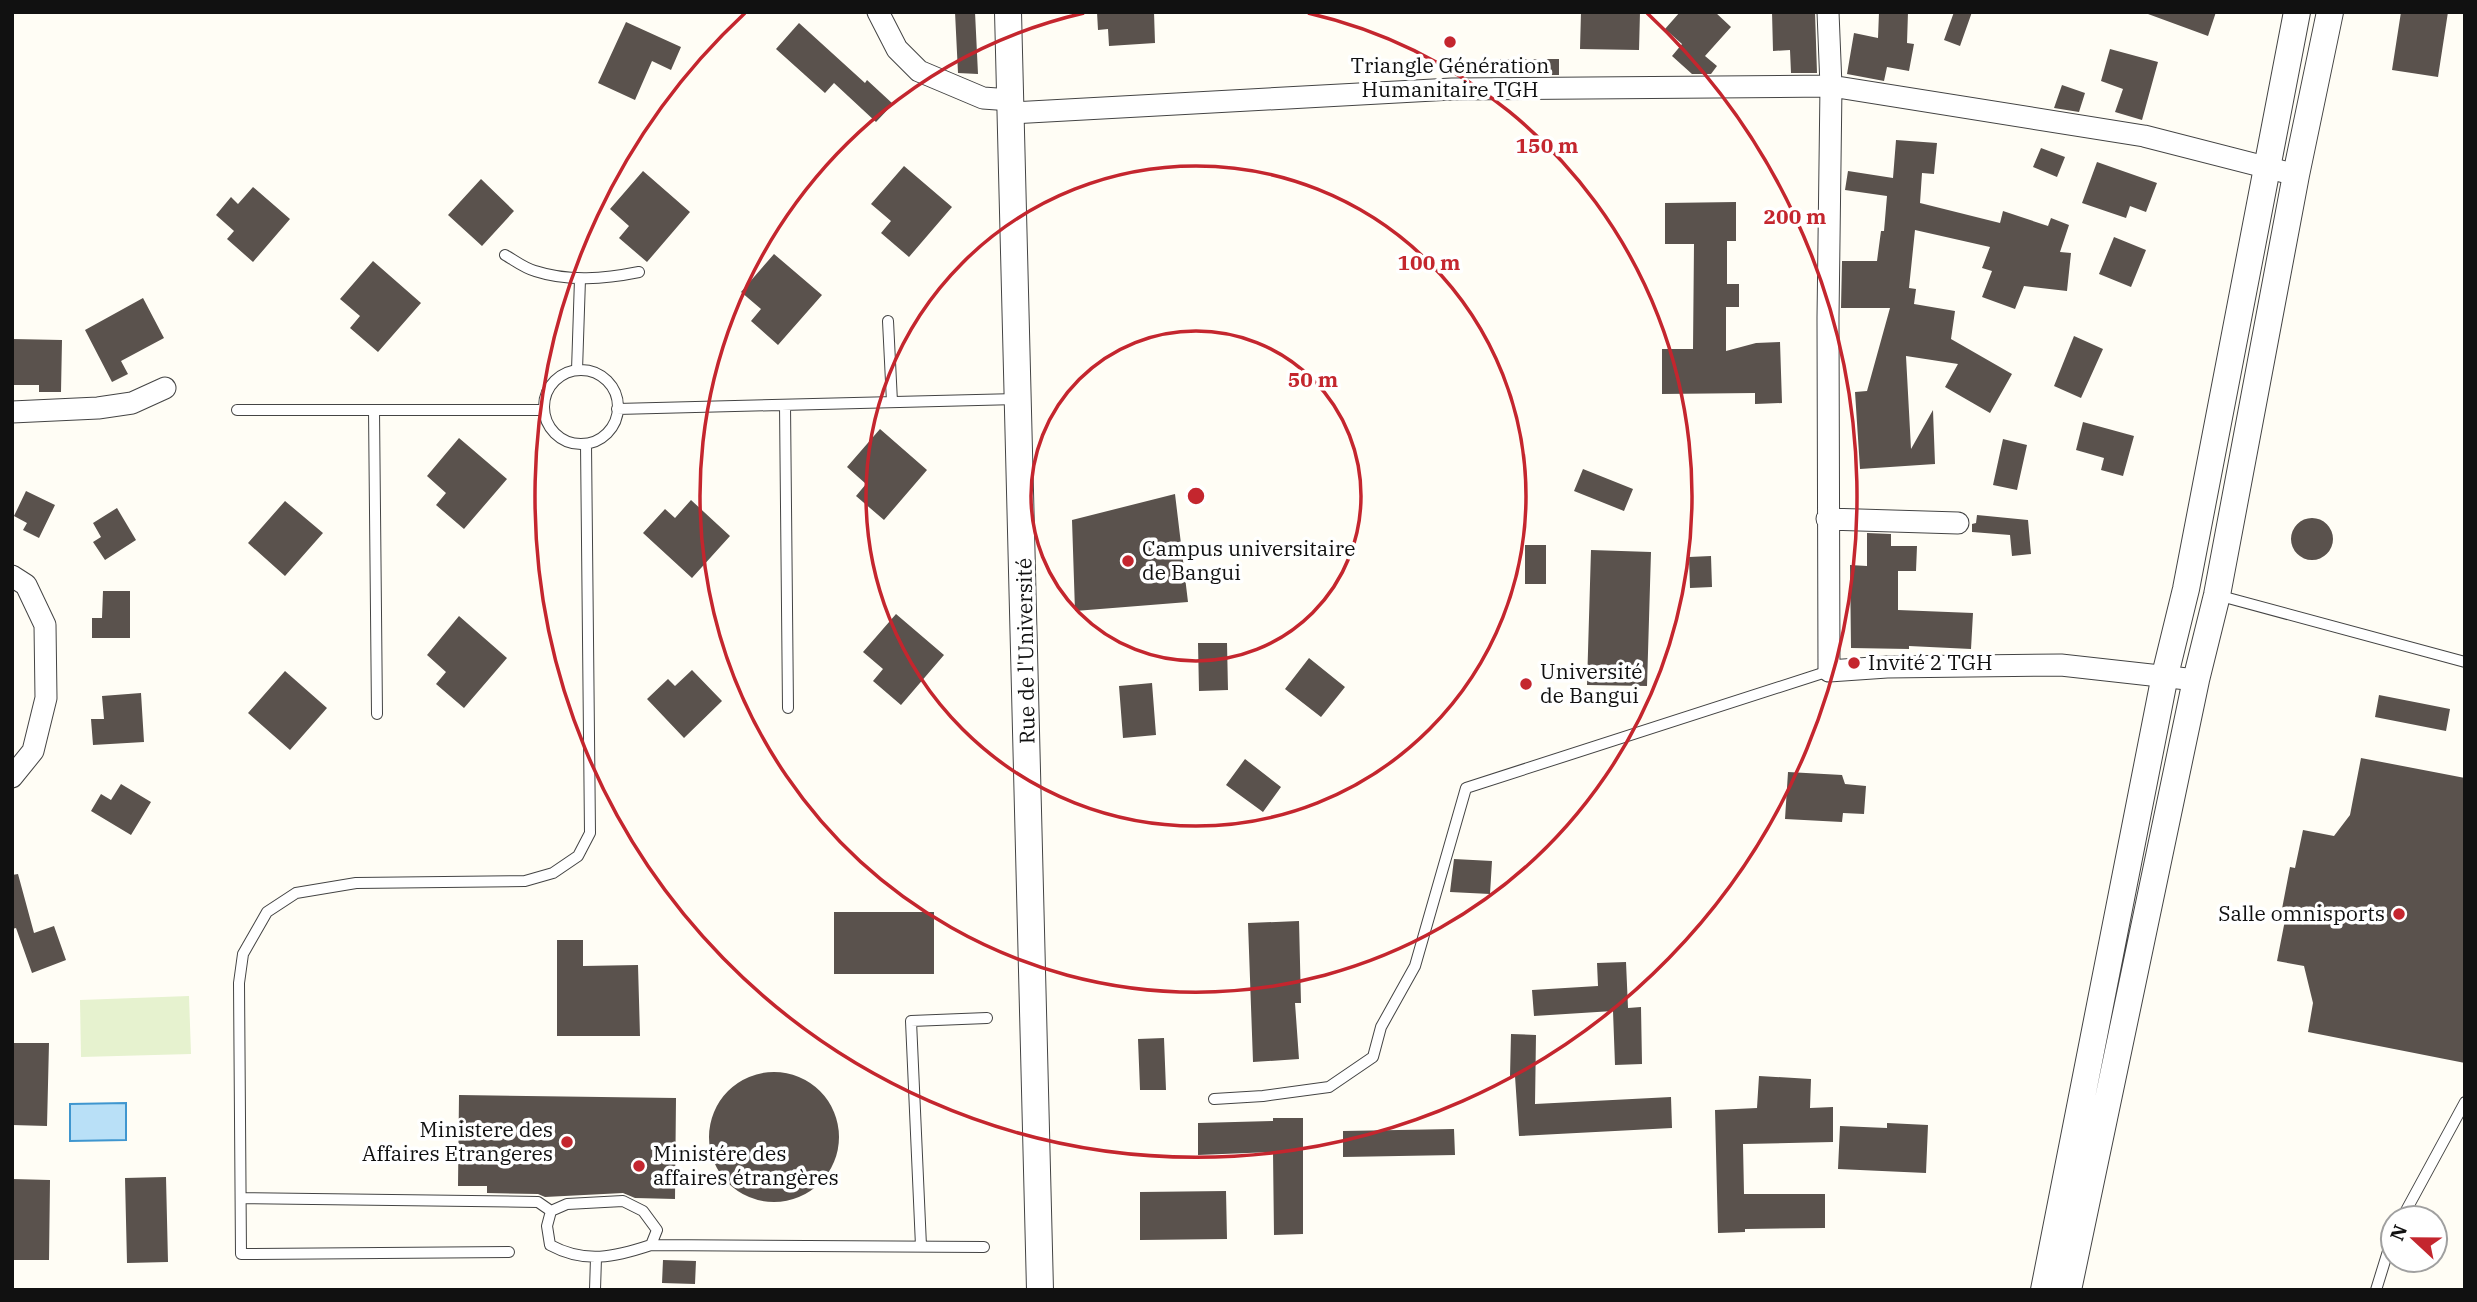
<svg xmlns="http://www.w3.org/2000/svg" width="2477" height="1302" viewBox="0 0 2477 1302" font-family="'IBM Plex Serif',serif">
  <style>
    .pitch { fill: #e6f2cf }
    .water { fill: #b9e0f7; stroke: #3f96cf; stroke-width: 2 }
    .building { fill: #5a524d }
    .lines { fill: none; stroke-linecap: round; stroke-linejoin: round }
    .service-casing { stroke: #444; stroke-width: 12 }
    .minor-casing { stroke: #444; stroke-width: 23 }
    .tertiary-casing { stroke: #444; stroke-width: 28 }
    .service { stroke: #fff; stroke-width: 10 }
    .minor { stroke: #fff; stroke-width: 21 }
    .tertiary { stroke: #fff; stroke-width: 26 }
    .ring { fill: none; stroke: #c4262e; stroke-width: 3.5 }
    .poi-dot { fill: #c4262e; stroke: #fff; stroke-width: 2.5 }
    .labels { text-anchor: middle; stroke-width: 7; stroke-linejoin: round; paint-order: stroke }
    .poi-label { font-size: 21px; fill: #111; stroke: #fff; text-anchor: start }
    .street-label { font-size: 21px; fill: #111; stroke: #fff }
    .centre { fill: #c4262e; stroke: #fff; stroke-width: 3.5 }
    .ring-label { font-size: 21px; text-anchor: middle; font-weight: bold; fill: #c4262e; stroke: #fff; stroke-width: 7; stroke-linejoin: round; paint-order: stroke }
  </style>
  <rect width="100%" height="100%" fill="#fffdf5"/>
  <path class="pitch" d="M189,996L191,1054L81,1057L80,1000Z"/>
  <path class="water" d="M126,1103V1140L70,1141V1104Z"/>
  <path class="building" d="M955,12H975L978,74L958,73Z
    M1097,12H1154L1155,43L1109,46L1108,29L1098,30Z
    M1581,12H1640L1639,50L1580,49Z
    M1680,12H1715L1731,27L1705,56L1717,66L1711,74H1692L1672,56L1682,44L1665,29Z
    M1772,12H1815L1817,73H1791L1790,50L1773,51Z
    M1879,12H1908L1907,43L1914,44L1909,71L1887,67L1884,81L1847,74L1854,33L1878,38Z
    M1954,12H1972L1960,46L1944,40Z
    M2149,12H2216L2208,36L2148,14Z
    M2401,12H2448L2438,77L2392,70Z
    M626,22L681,47L671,70L652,61L635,100L598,83Z
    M799,23L865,83L867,80L893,104L876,122L834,83L825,93L776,49Z
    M2110,49L2158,62L2142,120L2115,112L2123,89L2101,81Z
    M1500,59H1559V75H1500Z
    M2062,85L2085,93L2079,112L2054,108Z
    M1896,140L1937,143L1934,174L1922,173L1920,203L2000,223L2003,211L2048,226L2051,218L2069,225L2060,252L2071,253L2067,291L2024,286L2015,309L1982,297L1992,271L1982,268L1990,247L1915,230L1909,288L1916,289L1914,304L1955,311L1951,339L2012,374L1990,413L1945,387L1958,364L1906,356L1911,449L1933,410L1935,464L1860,469L1855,392L1867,391L1890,308H1841L1842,261H1877L1881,231H1884L1887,196L1845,190L1848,171L1893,178Z
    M2041,148L2065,157L2057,177L2033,167Z
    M2097,162L2157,183L2146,212L2130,206L2126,218L2082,203Z
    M904,166L952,207L909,257L881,233L891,221L871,204Z
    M643,171L690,212L647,262L619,238L629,226L610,209Z
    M481,179L514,211L482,246L448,215Z
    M253,187L290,219L253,262L227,239L234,231L216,215L231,197L238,204Z
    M1736,202V241H1727V284H1739V307H1726V351L1756,343L1780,342L1782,403L1755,404V393L1662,394V349H1693L1694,244H1665V203Z
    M2114,237L2146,250L2131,287L2099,274Z
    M774,254L822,295L778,345L751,321L761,309L741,292Z
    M373,261L421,303L378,352L350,328L360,316L340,299Z
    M143,298L164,338L121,361L128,374L112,382L85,330Z
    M2074,336L2103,349L2081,398L2054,386Z
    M12,339L62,340L61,392H39V385H12Z
    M2083,422L2134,436L2123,476L2101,470L2104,458L2076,450Z
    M880,429L927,470L884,520L856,496L866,484L847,467Z
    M459,438L507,479L464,529L436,505L446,493L427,476Z
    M2003,439L2027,445L2017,490L1993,485Z
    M1583,469L1633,489L1624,511L1574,491Z
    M26,491L55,505L39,538L23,530L27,523L14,516Z
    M1175,494L1188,602L1075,611L1072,520Z
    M691,500L730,536L692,578L643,533L665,509L675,518Z
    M285,501L323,533L285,576L248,543Z
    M117,508L136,540L105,560L93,542L101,537L93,523Z
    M1977,515L2028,520L2031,554L2012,556L2010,535L1972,532V524L1976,523Z
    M2291 539a21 21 0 1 1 42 0a21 21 0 1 1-42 0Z
    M1867,533L1891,534V546H1917L1916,571H1898V610L1973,613L1971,649L1909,646V649L1851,648L1850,565L1867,566Z
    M1525,545H1546V584H1525Z
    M1591,550L1651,552L1647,686L1587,685Z
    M1711,556L1712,587L1690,588L1689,557Z
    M103,591H130V638H92V618H102Z
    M896,614L944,655L901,705L873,681L883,669L863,652Z
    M459,616L507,658L464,708L436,684L446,672L427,655Z
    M1198,643H1227L1228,690L1199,691Z
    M1309,658L1345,687L1321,717L1285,689Z
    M692,670L722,701L684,738L647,699L668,679L675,686Z
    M285,671L327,708L290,750L248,713Z
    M1152,683L1156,735L1123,738L1119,686Z
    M141,693L144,742L93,745L91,719H104L102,696Z
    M2379,695L2450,709L2446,731L2375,717Z
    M2361,758L2465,778V1063L2308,1032L2313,1003L2304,966L2277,961L2286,915L2281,914L2290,867L2295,868L2303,830L2334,836L2350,815Z
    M1245,759L1281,787L1263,812L1226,785Z
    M1788,772L1842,775L1845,784L1866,786L1864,814L1843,813L1842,822L1785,819Z
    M121,784L151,802L131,835L91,811L101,794L111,800Z
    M1454,859L1492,861L1490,894L1450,892Z
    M18,874L34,933L54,926L66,960L32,973L16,928L12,929V875Z
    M834,912H934V974H834Z
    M1299,921L1301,1003H1295L1299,1059L1253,1062L1248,923Z
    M557,940H583V966L638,965L640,1036H557Z
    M1626,962L1628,1008L1641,1007L1642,1064L1615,1065L1613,1011L1534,1016L1532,990L1598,986L1597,963Z
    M1511,1034L1536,1035L1535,1104L1671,1097L1672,1128L1519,1136L1515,1076H1510Z
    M1164,1038L1166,1090H1140L1138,1039Z
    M13,1043H49L47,1126L12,1125Z
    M709 1137a65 65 0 1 1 130 0a65 65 0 1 1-130 0Z
    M1759,1076L1811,1079L1810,1108L1833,1107V1142L1743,1144L1744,1194H1825V1228L1745,1229V1232L1718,1233L1715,1110L1757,1108Z
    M459,1095L676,1098L675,1199L635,1198L623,1193L545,1197L538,1194L487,1193V1186H458Z
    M1273,1118H1303V1234L1274,1235L1273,1152L1198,1155V1123L1273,1121Z
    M1887,1123L1928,1125L1926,1173L1838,1169L1840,1126L1887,1128Z
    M1454,1129L1455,1155L1343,1157V1131Z
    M166,1177L168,1262L127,1263L125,1178Z
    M12,1179L50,1180L49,1260H12Z
    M1226,1191L1227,1239L1140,1240V1192Z
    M663,1260L696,1261L695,1284L662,1283Z"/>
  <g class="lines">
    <g class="service-casing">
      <path id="service" d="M505,255C514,260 524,268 535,271C569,282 604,279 639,272
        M888,321L892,402
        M577,370L580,279
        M544 407a37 37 0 1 1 74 0a37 37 0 1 1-74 0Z
        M785,405L788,708
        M617,409L1017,399
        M237,410H543
        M374,410L377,714
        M2217,595L2465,662
        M1214,1099L1263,1096L1329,1087L1373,1057L1381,1027L1415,966L1466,788L1829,671
        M241,1198L538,1202L551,1211
        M623,1201L643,1211L657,1230L651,1245C615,1257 585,1264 550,1245L547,1226L551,1211L567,1204Z
        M2402,1218L2465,1102
        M651,1245L984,1247
        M921,1246L911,1021L987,1018
        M509,1252L241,1254L239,983L243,954L267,912L296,893L356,883L525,881L553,873L578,856L590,833L586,444
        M595,1290L596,1258
        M2376,1290L2393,1235"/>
    </g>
    <g class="minor-casing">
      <path id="minor" d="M878,12L897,49L919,71L983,98L1011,100
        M1828,12L1831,86L1828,318L1829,671L1887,667L2061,665L2196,680
        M1010,113L1452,89L1831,86L2144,136L2296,175
        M12,412L98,408L132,403L165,388
        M1827,519L1958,523
        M12,576L26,585L45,625L46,698L33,751L12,777"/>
    </g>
    <g class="tertiary-casing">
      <path id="tertiary" d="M1008,12L1040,1290
        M2044,1290L2165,675L2186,589L2297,12
        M2068,1290L2196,680L2217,595L2296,175L2330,12"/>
    </g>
    <use href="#service" class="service"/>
    <use href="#minor" class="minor"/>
    <use href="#tertiary" class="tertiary"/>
  </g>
  <g class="ring">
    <circle cx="1196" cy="496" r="165"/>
    <circle cx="1196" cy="496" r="330"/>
    <path d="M1308 13A496 496 0 1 1 1084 13"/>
    <path d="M1647 13A661 661 0 1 1 745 13"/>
  </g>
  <g class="poi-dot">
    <circle cx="1450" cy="42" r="7"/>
    <circle cx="1128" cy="561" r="7"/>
    <circle cx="1854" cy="663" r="7"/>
    <circle cx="1526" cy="684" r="7"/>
    <circle cx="2399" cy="914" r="7"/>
    <circle cx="567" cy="1142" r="7"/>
    <circle cx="639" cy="1166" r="7"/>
  </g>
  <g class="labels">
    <g class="poi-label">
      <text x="1450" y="73" text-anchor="middle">Triangle Génération<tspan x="1450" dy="24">Humanitaire TGH</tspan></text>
      <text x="1142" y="556">Campus universitaire<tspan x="1142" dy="24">de Bangui</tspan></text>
      <text x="1868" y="670">Invité 2 TGH</text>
      <text x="1540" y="679">Université<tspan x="1540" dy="24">de Bangui</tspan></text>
      <text x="2385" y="921" text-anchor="end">Salle omnisports</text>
      <text x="553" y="1137" text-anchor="end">Ministere des<tspan x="553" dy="24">Affaires Etrangeres</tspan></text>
      <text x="653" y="1161">Ministére des<tspan x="653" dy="24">affaires étrangères</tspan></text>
    </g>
    <g class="street-label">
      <text transform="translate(1026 651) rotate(-91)" y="7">Rue de l'Université</text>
    </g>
  </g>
  <circle cx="1196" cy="496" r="10" class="centre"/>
  <g class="ring-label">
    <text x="1547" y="153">150 m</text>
    <text x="1795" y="224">200 m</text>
    <text x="1429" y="270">100 m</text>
    <text x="1313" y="387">50 m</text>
  </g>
  <rect width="2477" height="1302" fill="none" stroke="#111111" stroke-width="28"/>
  <g transform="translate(2414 1239) rotate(292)"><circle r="33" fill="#ffffff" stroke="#a0a0a0" stroke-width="2"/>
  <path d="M0-5L12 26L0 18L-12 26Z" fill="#c4262e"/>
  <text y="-10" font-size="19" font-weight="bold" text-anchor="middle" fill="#111111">N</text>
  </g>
</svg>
